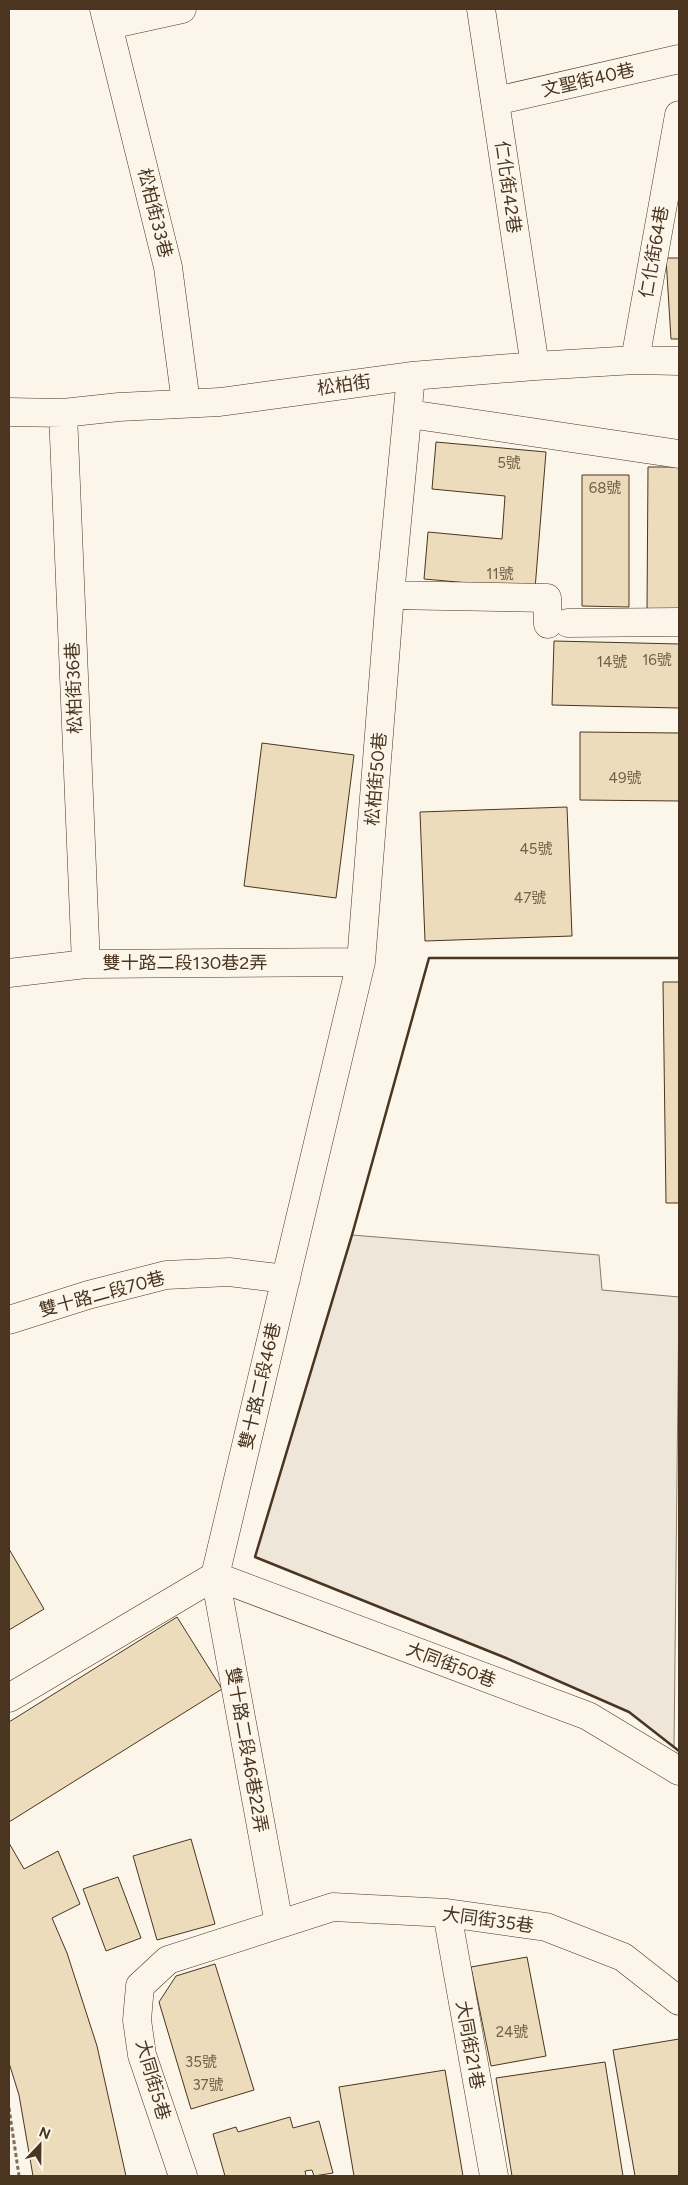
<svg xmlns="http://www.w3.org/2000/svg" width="688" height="2185" viewBox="0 0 688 2185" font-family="Figtree,'Noto Sans TC',sans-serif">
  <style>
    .green { fill: #ede6d9; stroke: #887966 }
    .building { fill: #ecdcbc; stroke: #4a3520 }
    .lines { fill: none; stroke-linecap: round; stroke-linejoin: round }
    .minor-casing { stroke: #4a3520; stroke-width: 29 }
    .path { stroke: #7f6f5c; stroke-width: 3; stroke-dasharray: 4 2.5; stroke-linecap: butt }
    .minor { stroke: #fbf6e9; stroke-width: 28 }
    .wall { stroke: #4a3520; stroke-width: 2.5 }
    .labels { text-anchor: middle; stroke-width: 4; stroke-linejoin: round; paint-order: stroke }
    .number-label { font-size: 15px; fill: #725f47 }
    .street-label { font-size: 18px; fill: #4a3520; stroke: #fbf6e9 }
  </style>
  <rect width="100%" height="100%" fill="#fbf6e9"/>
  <path class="green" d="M352,1235L599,1255L602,1290L679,1297L674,1747L629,1712L506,1658L255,1557Z"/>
  <path class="building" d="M666,258H679V339H671Z
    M436,442L546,452L535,589L424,579L428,532L502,539L505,496L432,489Z
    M648,467H679V611H647Z
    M582,475H629V607L582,606Z
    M554,641L679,644V708L552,705Z
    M580,732L679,733V801L580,800Z
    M262,743L354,755L336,898L244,886Z
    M567,807L572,936L425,941L420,812Z
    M663,982H679V1203H666Z
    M9,1549L44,1609L9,1630Z
    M177,1617L222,1689L9,1822V1722Z
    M191,1839L215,1924L157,1940L133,1856Z
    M9,1843L24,1869L58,1851L80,1904L52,1918L67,1953L97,2046L126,2176H33L19,2095L9,2063Z
    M118,1877L141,1938L106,1951L83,1889Z
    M527,1957L546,2056L491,2066L471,1967Z
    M215,1964L254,2090L191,2109L159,2002L176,1976Z
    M679,2039V2176H635L613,2050Z
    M605,2062L623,2176H512L496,2078Z
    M445,2070L463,2176H354L339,2087Z
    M290,2117L293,2128L319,2121L333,2173L314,2176L312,2170L305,2171L306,2176H225L213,2134L236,2127L238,2132Z"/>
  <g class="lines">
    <g class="minor-casing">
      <path id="minor" d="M104,9L168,267L186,403
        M481,9L535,366
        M109,25L182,9
        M496,101L679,59
        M635,360L679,115
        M9,412L63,413L119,407L220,402L411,376L535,366L635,360L679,361
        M63,413L86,964
        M409,414L679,454
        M390,595L547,598L548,624
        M568,623L679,622
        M9,973L86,964L361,962
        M9,1320L88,1295L166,1275L229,1272L286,1279
        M215,1576L588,1716L679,1771
        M215,1576L279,1924
        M9,1698L215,1576L361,962L390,595L411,376
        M447,1913L494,2176
        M183,2176L142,2055L137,2020L140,1986L168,1960L333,1907L447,1913L546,1927L623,1957L679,2001"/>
    </g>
    <path class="path" d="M9,2108L19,2176"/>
    <use href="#minor" class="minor"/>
    <path class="wall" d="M679,958H429L352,1235L255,1557L506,1658L629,1712L679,1751"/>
  </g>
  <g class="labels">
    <g class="number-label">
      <text x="509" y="468">5號</text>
      <text x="605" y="493">68號</text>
      <text x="500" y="579">11號</text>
      <text x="657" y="665">16號</text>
      <text x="612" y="667">14號</text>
      <text x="625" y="783">49號</text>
      <text x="536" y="854">45號</text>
      <text x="530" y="903">47號</text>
      <text x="512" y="2037">24號</text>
      <text x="201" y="2067">35號</text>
      <text x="208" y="2090">37號</text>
    </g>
    <g class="street-label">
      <text transform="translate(588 80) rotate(-13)" y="6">文聖街40巷</text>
      <text transform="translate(508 187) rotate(82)" y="6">仁化街42巷</text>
      <text transform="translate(155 213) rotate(76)" y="6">松柏街33巷</text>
      <text transform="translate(654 252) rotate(-80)" y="6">仁化街64巷</text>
      <text transform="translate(344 385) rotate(-8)" y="6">松柏街</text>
      <text transform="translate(74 688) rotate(-92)" y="6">松柏街36巷</text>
      <text transform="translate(376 779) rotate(-85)" y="6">松柏街50巷</text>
      <text x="185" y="969">雙十路二段130巷2弄</text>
      <text transform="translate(102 1294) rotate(-15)" y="6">雙十路二段70巷</text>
      <text transform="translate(260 1386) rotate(-77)" y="6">雙十路二段46巷</text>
      <text transform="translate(451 1665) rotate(21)" y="6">大同街50巷</text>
      <text transform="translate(247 1750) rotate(80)" y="6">雙十路二段46巷22弄</text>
      <text transform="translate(488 1920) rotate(8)" y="6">大同街35巷</text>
      <text transform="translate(470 2045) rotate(80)" y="6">大同街21巷</text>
      <text transform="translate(153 2080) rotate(74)" y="6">大同街5巷</text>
    </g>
  </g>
  <rect width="688" height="2185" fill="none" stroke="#4a3520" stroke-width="20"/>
  <g transform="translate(40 2145) rotate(22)" stroke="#fbf6e9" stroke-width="4" paint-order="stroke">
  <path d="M0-4L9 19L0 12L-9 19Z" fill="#4a3520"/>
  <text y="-8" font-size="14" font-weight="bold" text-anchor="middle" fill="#4a3520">N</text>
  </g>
</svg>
